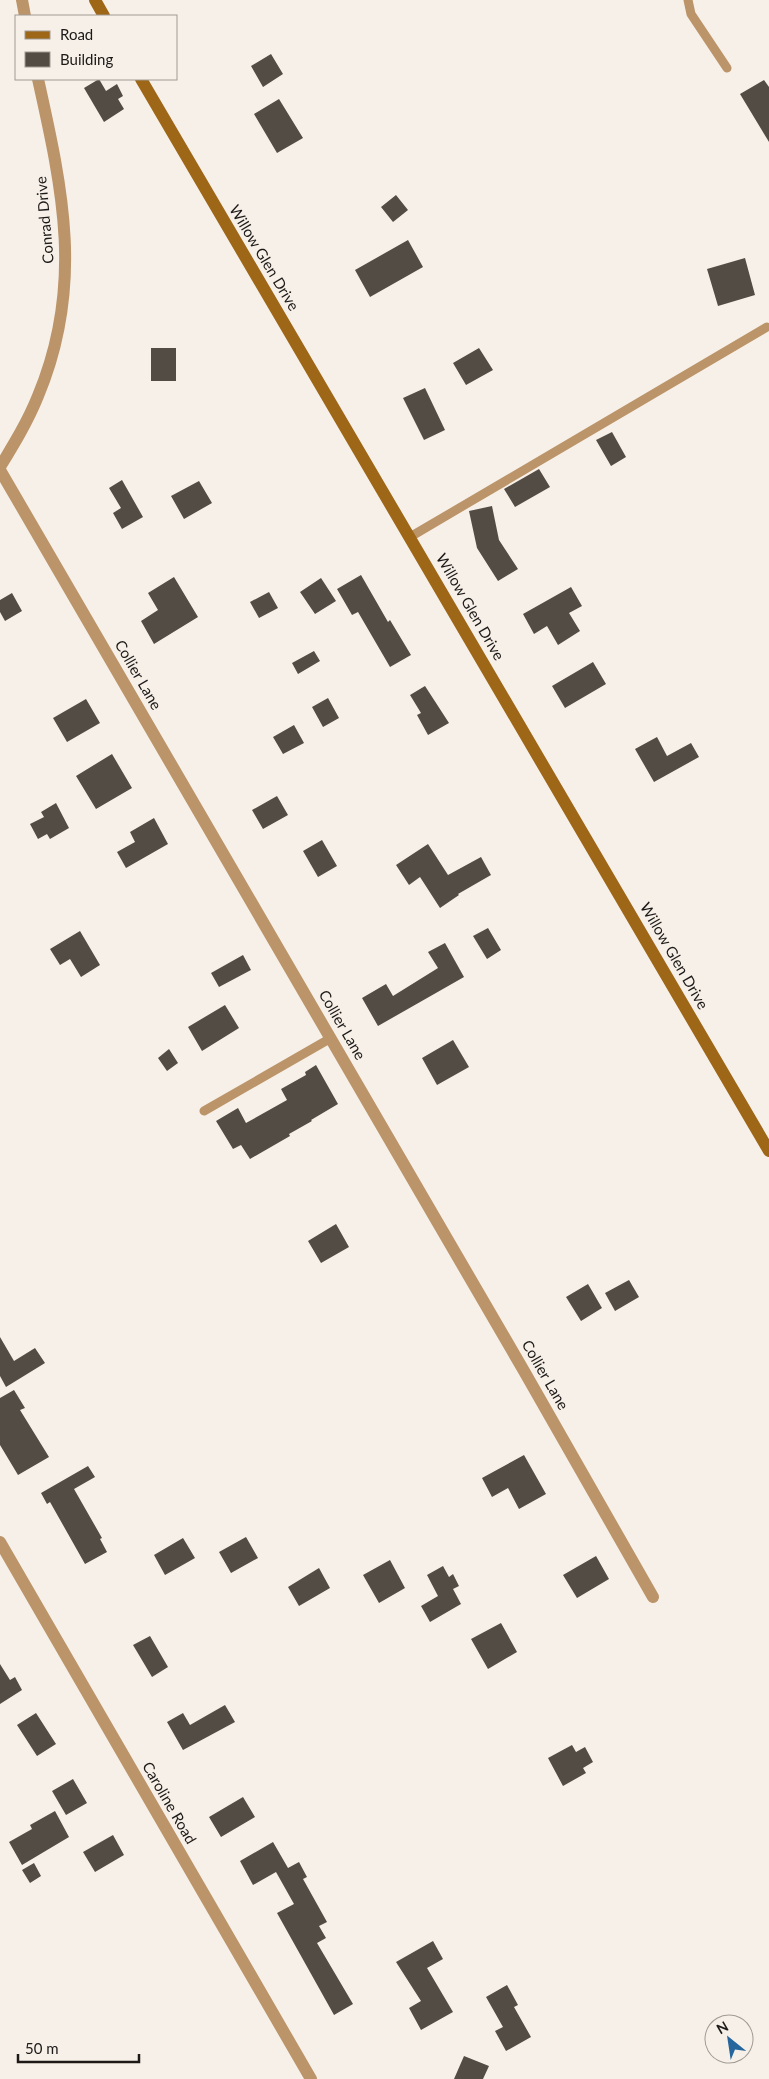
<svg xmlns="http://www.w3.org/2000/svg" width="769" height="2079" viewBox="0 0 769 2079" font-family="Lato,sans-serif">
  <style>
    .building { fill: #524c45 }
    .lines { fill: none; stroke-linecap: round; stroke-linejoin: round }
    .service { stroke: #bb9469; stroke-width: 9 }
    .minor { stroke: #bb9469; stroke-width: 12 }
    .tertiary { stroke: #bb9469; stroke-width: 12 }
    .secondary { stroke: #9e6617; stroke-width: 12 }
    .labels { text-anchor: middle; stroke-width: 5; stroke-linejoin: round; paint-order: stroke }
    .street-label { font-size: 15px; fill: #1c1917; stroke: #f7f0e8 }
  </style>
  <rect width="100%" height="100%" fill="#f7f0e8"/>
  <path class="building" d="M271,54L283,74L263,87L251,66Z
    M99,79L106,91L117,84L123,96L118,99L124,109L104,122L84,88Z
    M764,80L769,87V142L740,94Z
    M279,99L303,138L277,153L254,114Z
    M396,195L408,210L393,222L381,207Z
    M408,240L423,267L370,297L355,270Z
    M745,258L755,295L718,306L707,269Z
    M151,348H176V381H151Z
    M479,348L493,370L466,385L453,363Z
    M425,388L445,430L424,440L403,398Z
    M612,432L626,457L611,466L596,440Z
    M539,469L550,487L515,507L504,489Z
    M122,480L143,517L122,529L113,513L121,508L109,488Z
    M199,481L212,503L184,519L171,496Z
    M492,506L499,540L518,569L498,581L477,548L469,511Z
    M361,575L388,622L390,620L411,655L390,667L358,612L352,615L337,589Z
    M174,577L198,617L154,644L141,621L158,610L148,593Z
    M321,578L336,601L315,614L300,592Z
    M571,587L582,606L569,613L580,631L558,645L547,626L534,634L523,614Z
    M269,592L278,608L259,618L250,602Z
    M12,593L22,611L5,621L0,612V600Z
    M314,651L320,661L298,674L292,663Z
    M593,662L606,684L565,708L552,686Z
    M425,686L449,723L428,735L417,715L421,713L410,695Z
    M328,698L339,718L323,727L312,707Z
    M86,699L100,723L67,742L53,718Z
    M294,725L304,743L283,754L273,737Z
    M657,737L667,756L691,743L699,757L654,782L635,749Z
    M112,754L132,788L96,809L76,776Z
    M277,796L288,815L263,829L252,810Z
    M56,803L69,828L50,839L47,834L38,839L30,824L44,817L41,812Z
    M154,818L168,844L126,868L117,852L135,842L130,832Z
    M322,840L337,866L318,877L303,851Z
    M428,844L448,875L481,857L491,875L458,894L459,895L440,908L420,877L409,885L396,865Z
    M488,928L501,950L487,959L473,936Z
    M80,931L100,965L81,977L70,959L60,965L50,949Z
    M445,943L464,977L378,1026L362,998L386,984L393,996L438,968L428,952Z
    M243,955L251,970L219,987L211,973Z
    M225,1005L239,1028L202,1051L188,1027Z
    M453,1040L469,1067L437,1085L422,1058Z
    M169,1049L178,1063L167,1071L158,1058Z
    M316,1065L338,1104L311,1120L312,1121L289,1134L290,1136L250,1159L241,1145L233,1149L216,1121L238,1108L246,1123L287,1100L281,1089L306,1075L305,1072Z
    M336,1224L349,1247L321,1263L308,1241Z
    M629,1280L639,1297L615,1311L605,1293Z
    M588,1284L602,1308L581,1321L566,1297Z
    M0,1337L14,1361L35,1348L45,1363L6,1387L0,1376Z
    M14,1390L25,1408L20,1410L49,1457L18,1475L0,1445V1398Z
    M524,1455L546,1494L519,1509L508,1488L492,1497L482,1478Z
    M88,1466L95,1477L74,1489L102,1538L100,1539L107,1552L85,1564L50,1502L47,1504L41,1493Z
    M246,1537L258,1558L231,1573L219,1552Z
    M183,1538L195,1558L165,1575L154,1555Z
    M596,1556L609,1579L577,1598L563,1575Z
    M390,1560L405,1588L379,1603L363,1575Z
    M443,1566L449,1577L453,1574L459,1586L453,1589L461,1604L430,1622L421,1606L438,1596L427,1575Z
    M319,1568L330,1588L299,1606L288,1587Z
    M501,1623L517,1652L488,1669L471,1639Z
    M150,1636L168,1667L152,1677L133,1645Z
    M0,1664L10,1680L15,1677L22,1690L0,1704Z
    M225,1705L235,1722L183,1750L167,1722L183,1713L190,1725Z
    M36,1713L56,1744L37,1756L17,1725Z
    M572,1745L576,1752L585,1747L593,1762L583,1768L586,1773L563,1786L548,1758Z
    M73,1779L87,1803L66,1815L52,1791Z
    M243,1797L255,1817L221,1837L209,1817Z
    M55,1811L69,1837L22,1865L9,1842L32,1829L30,1825Z
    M113,1835L124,1855L95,1872L83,1852Z
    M273,1842L288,1868L299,1862L307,1877L303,1879L327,1922L319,1926L326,1938L317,1943L353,2004L334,2015L277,1913L294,1904L276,1872L253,1885L240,1861Z
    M34,1863L41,1876L30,1883L22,1870Z
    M433,1941L443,1959L427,1968L453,2012L421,2030L409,2008L421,2001L396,1962Z
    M507,1985L518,2005L514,2007L531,2037L506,2051L495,2031L503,2027L486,1997Z
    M464,2056L489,2066L483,2079H454Z"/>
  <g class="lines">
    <path class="service" d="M688,0L691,14L727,68
      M410,537L767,327
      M204,1111L331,1038"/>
    <path class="minor" d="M0,470L524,1371L653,1597
      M0,1542L311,2079"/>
    <path class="tertiary" d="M22,0L25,16
      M0,467C14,444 28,421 38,396C84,286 63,191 38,79"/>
    <path class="secondary" d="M95,0L104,16
      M141,79L769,1151"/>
  </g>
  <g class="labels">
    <g class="street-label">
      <text transform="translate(45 220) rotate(-95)" y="5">Conrad Drive</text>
      <text transform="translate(264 258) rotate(59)" y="5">Willow Glen Drive</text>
      <text transform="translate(470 607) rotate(60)" y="5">Willow Glen Drive</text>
      <text transform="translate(138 675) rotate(60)" y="5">Collier Lane</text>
      <text transform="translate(674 956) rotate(60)" y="5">Willow Glen Drive</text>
      <text transform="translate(342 1025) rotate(60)" y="5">Collier Lane</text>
      <text transform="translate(545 1375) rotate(60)" y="5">Collier Lane</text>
      <text transform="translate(169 1803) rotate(60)" y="5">Caroline Road</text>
    </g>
  </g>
  <rect x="15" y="15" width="162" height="65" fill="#f7f0e8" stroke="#9f9a94"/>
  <rect x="25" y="31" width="25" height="8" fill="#9e6617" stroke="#9f9a94"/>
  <text x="60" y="40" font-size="15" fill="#1c1917">Road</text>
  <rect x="25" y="52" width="25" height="15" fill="#524c45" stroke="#9f9a94"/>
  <text x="60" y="65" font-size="15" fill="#1c1917">Building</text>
  <g transform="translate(729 2039) rotate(330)"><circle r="24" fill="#f7f0e8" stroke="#9f9a94"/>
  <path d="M0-4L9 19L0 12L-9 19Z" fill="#26669c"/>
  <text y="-8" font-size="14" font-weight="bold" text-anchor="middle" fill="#1c1917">N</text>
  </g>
  <path d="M18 2054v8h121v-8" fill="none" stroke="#1c1917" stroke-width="2.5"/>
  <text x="25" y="2054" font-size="15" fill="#1c1917" stroke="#f7f0e8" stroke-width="4" paint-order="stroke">50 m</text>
</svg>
